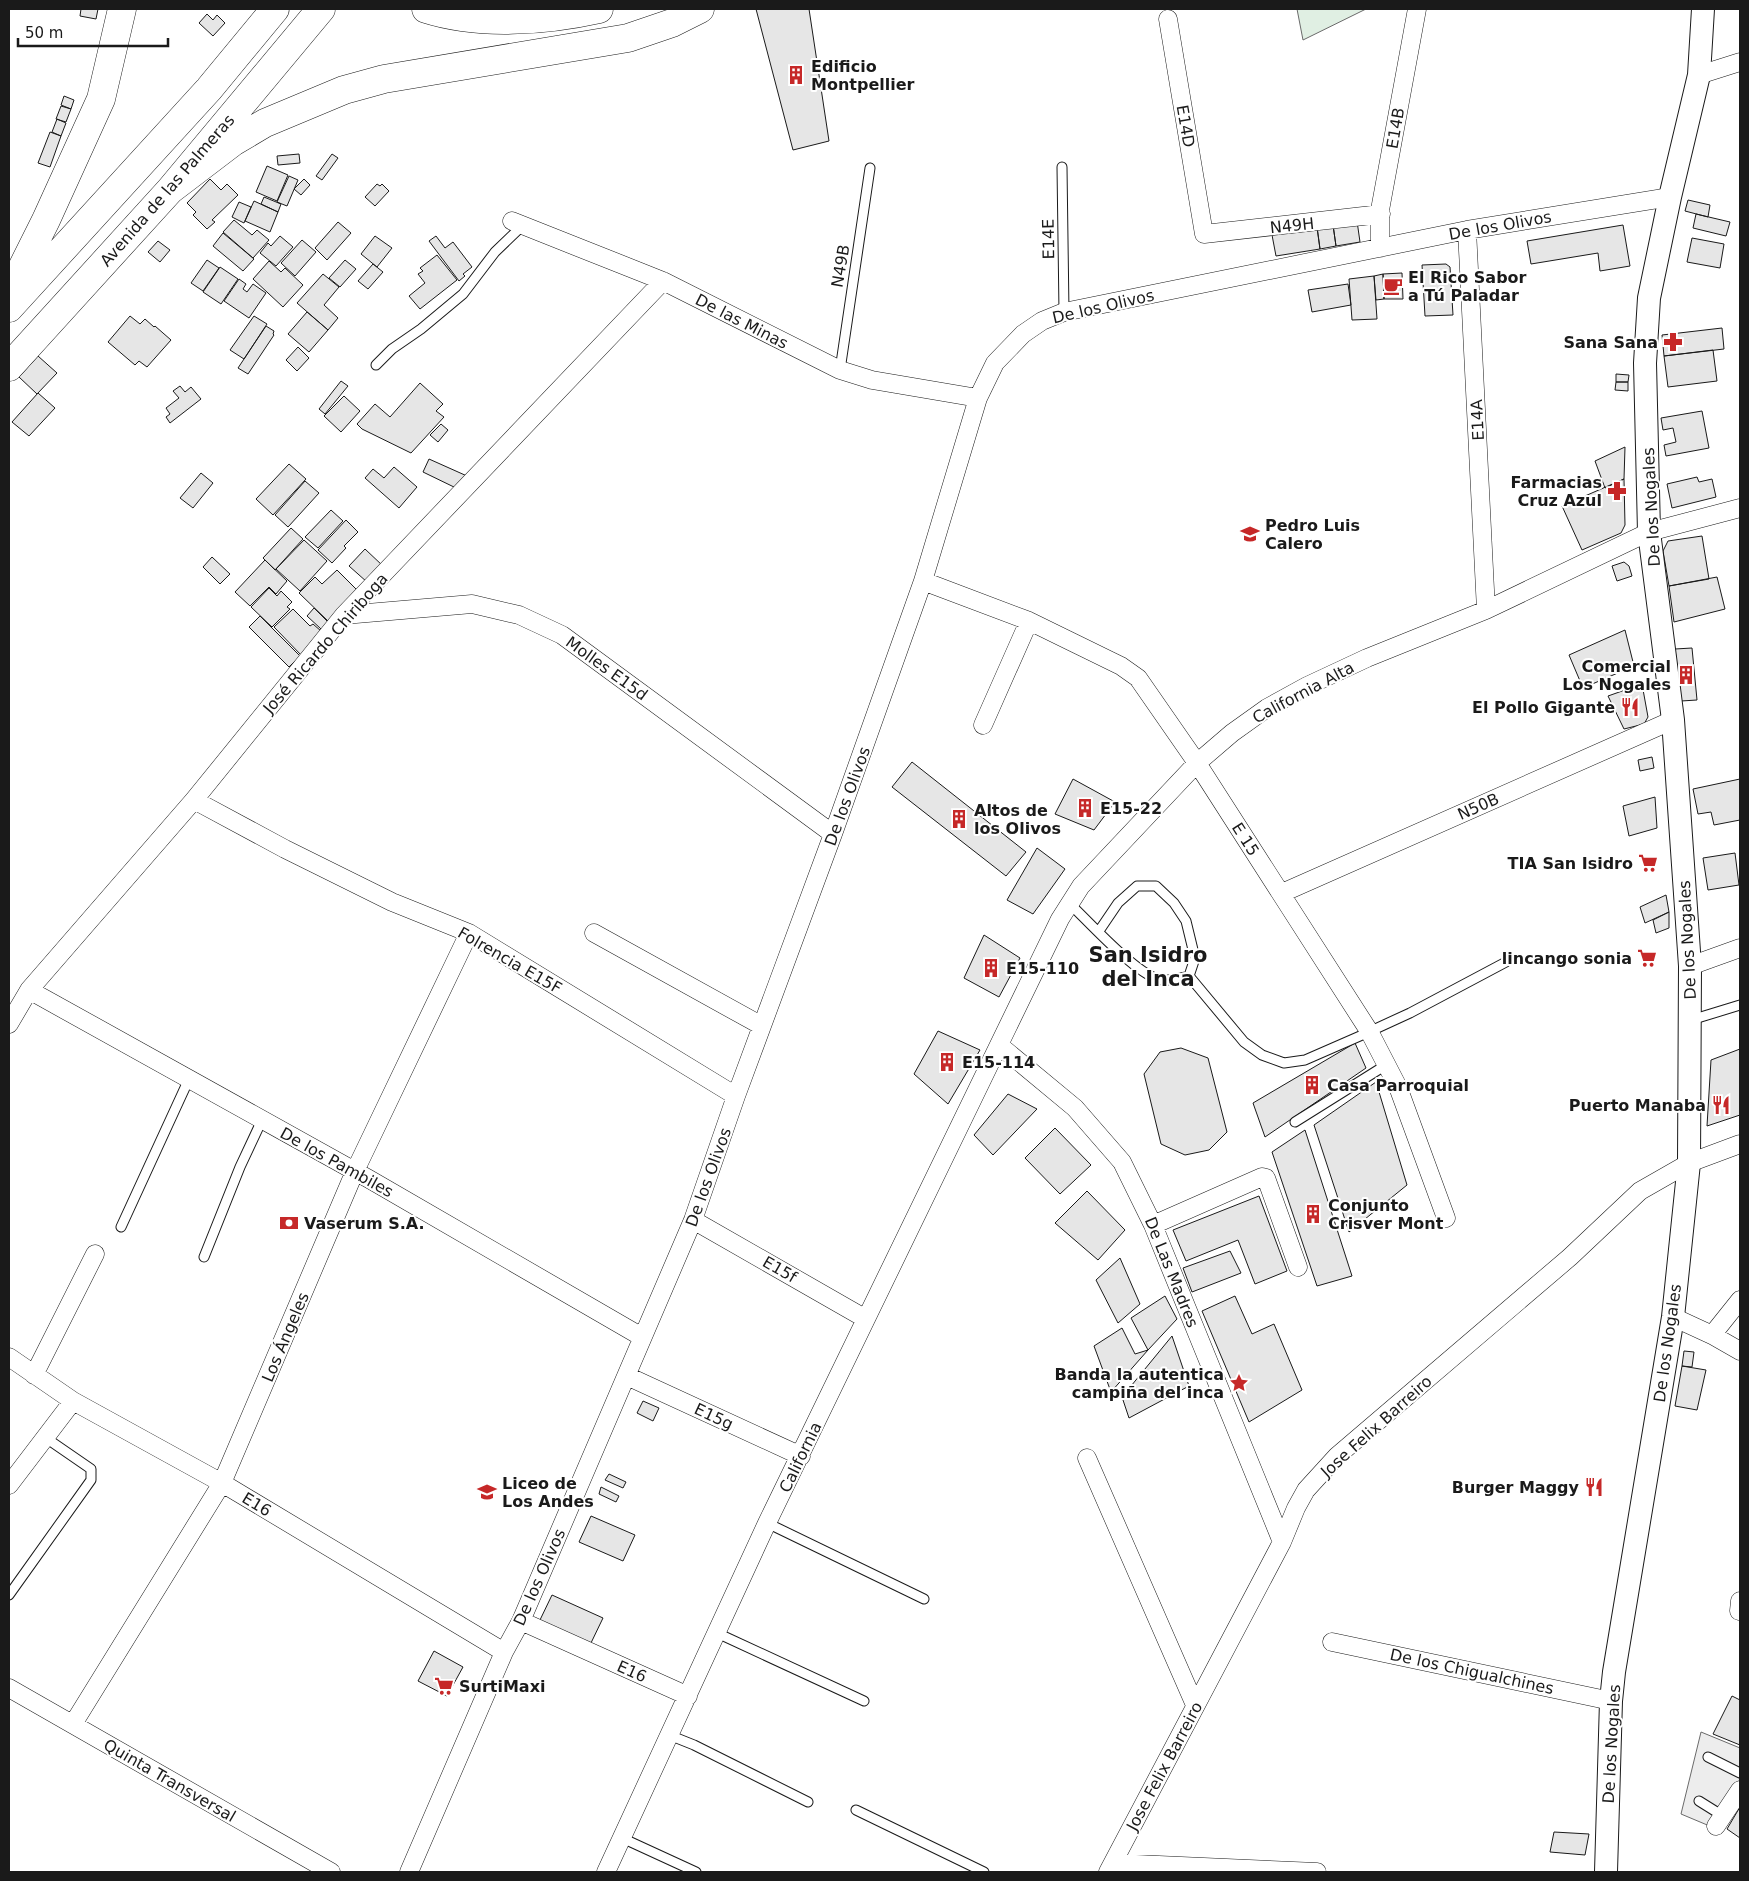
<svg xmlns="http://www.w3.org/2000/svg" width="1749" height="1881" viewBox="0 0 1749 1881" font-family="'DejaVu Sans',sans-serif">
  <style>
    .green { fill: #e0efe3; stroke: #6a6a6a }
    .parking { fill: #ededed; stroke: #6a6a6a }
    .building { fill: #e6e6e6; stroke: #1a1a1a }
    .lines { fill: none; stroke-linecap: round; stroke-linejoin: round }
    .service-casing { stroke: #1a1a1a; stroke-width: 11 }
    .minor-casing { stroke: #1a1a1a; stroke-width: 19 }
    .tertiary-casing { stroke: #1a1a1a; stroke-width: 24 }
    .primary-casing { stroke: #1a1a1a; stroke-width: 29 }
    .service { stroke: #fff; stroke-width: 9 }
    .minor { stroke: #fff; stroke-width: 18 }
    .tertiary { stroke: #fff; stroke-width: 22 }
    .primary { stroke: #fff; stroke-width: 28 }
    .labels { text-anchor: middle; stroke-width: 4; stroke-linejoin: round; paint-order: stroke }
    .poi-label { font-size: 16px; font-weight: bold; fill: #1a1a1a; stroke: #fff; text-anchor: start }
    .street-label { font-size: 16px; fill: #1a1a1a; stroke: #fff }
    .district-label { font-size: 21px; font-weight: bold; fill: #1a1a1a; stroke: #fff }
  </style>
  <rect width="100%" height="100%" fill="#fff"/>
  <path class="green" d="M1297,9H1366L1303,40Z"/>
  <path class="parking" d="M1701,1732L1740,1748V1788L1712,1827L1681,1814Z"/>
  <path class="building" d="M81,9H98L96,19L80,16Z
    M756,9H809L829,141L793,150Z
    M207,14L213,20L217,15L225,23L213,36L199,23Z
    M64,96L74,100L71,109L61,105Z
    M61,106L71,109L66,122L56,119Z
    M57,119L66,123L61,136L52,132Z
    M50,132L61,136L50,167L38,163Z
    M299,154L300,163L278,165L277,156Z
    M332,154L338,158L322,180L316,176Z
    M267,166L288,175L277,201L256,192Z
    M289,176L298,180L287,206L277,202Z
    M210,179L221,190L227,184L238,195L212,220L215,222L207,229L193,215L196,212L187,203Z
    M304,179L310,185L301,195L294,189Z
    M377,184L380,186L382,184L389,191L375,206L365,197Z
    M264,197L281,204L278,212L261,204Z
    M1688,200L1710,205L1708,217L1685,211Z
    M254,201L278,212L270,232L245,221Z
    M239,202L251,207L244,223L232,217Z
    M1696,214L1730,222L1726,236L1693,228Z
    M234,220L252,235L257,230L269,240L253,258L223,232Z
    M1357,221L1360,242L1336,246L1333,225Z
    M338,222L351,233L327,260L315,248Z
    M1333,225L1336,246L1320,249L1317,227Z
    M1623,225L1630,266L1600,271L1598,253L1531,264L1527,241Z
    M1317,227L1320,249L1276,256L1272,235Z
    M223,233L254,259L243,271L213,246Z
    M280,236L293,247L276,266L260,253L268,243L271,246Z
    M375,236L392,248L377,267L361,254Z
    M436,236L445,248L453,242L472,267L463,274L465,276L459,281L429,241Z
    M1692,238L1724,244L1720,268L1687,262Z
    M302,240L316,252L295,276L281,263Z
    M158,241L170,250L160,262L148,252Z
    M437,255L457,280L420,309L409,296L425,283L418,274L423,271L420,268Z
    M207,260L219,268L203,291L191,283Z
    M345,260L356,269L340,287L329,278Z
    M269,261L281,272L285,268L303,285L283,307L253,279Z
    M373,264L383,272L368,289L358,281Z
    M1446,264L1450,267L1453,315L1425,316L1422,265Z
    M220,267L238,279L221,304L203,292Z
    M1402,273L1403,299H1384L1383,274Z
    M323,274L339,287L324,305L338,318L328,330L297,303Z
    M1383,274L1384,299L1376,300L1374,276Z
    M1374,276L1377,319L1352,320L1349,279Z
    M239,279L246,284L243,289L247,292L253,284L266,293L249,318L224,301Z
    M1348,284L1351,305L1312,312L1308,290Z
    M307,312L328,330L309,352L288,334Z
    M130,316L140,324L145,319L154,327L155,326L171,340L147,367L139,361L135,365L108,342Z
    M254,316L267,324L244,359L230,350Z
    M266,326L274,331L273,334L274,335L248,374L238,368Z
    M1722,328L1724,349L1664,356L1662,335Z
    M298,347L309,358L297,371L286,360Z
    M1713,350L1717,381L1668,387L1664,356Z
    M38,356L57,373L37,394L19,377Z
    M1616,374L1629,375L1628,382H1616Z
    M341,381L348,386L325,414L319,409Z
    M1616,382H1628V391L1615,390Z
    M420,383L443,404L436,411L444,417L411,453L362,429L357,424L375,404L390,417Z
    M180,386L185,392L191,387L201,399L170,423L166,417L170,414L166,408L179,398L173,391Z
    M38,393L55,408L29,436L12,422Z
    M344,396L360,411L341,432L324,416Z
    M1702,411L1709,448L1666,456L1664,445L1676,442L1673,428L1663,430L1661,418Z
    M441,424L448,430L438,442L430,435Z
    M1625,447L1624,479L1605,488L1595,461Z
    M429,459L467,476L456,488L423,472Z
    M289,464L306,479L273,515L256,499Z
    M394,467L417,487L399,508L365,478L373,469L384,478Z
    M201,473L213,483L193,508L180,498Z
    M1697,477L1699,482L1712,479L1716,497L1672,508L1667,484Z
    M1624,479L1625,525L1621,533L1582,550L1562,506Z
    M305,481L319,493L288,527L275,515Z
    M331,510L343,521L318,548L305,537Z
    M346,520L358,532L344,546L346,548L332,563L318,550Z
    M291,528L303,539L275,570L263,558Z
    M1702,536L1709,579L1669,586L1663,551L1668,541Z
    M304,540L327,561L300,591L276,569Z
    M365,549L383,566L367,582L349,566Z
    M212,557L230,574L220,584L203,567Z
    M265,560L287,581L276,594L269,587L250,606L235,592Z
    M1624,562L1629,566L1632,576L1617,581L1612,566Z
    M337,570L358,591L328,621L299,593L315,577L322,584Z
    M1717,577L1725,609L1674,622L1669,586Z
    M269,588L277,596L281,591L292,602L287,607L290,609L272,627L251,607Z
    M314,608L328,622L321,629L307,616Z
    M293,609L310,626L313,624L321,631L303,657L274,627Z
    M260,616L300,656L289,667L249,627Z
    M1625,630L1634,666L1583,688L1569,655Z
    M1692,648L1697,700L1681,701L1675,649Z
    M1642,684L1648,717L1644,724L1624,729L1608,696Z
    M1652,757L1654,768L1640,771L1638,760Z
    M912,762L1026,852L1006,876L892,787Z
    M1073,779L1115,802L1094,830L1055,814Z
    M1740,779V820L1714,825L1711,812L1698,814L1693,789Z
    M1655,797L1657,828L1629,836L1623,806Z
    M1037,848L1065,869L1033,914L1007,900Z
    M1735,853L1739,885L1708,890L1703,858Z
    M1666,895L1669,912L1645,923L1640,907Z
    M1669,912V928L1656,933L1653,920Z
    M984,935L1020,958L999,997L964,978Z
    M938,1031L980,1050L948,1104L914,1074Z
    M1355,1043L1366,1068L1265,1137L1253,1103Z
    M1181,1048L1208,1058L1227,1132L1209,1150L1185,1155L1161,1144L1144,1074L1160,1052Z
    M1740,1049V1115L1707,1126L1711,1060Z
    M1376,1082L1407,1185L1349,1232L1314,1125Z
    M1008,1094L1037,1109L993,1155L974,1135Z
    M1055,1128L1091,1165L1060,1194L1025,1158Z
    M1305,1130L1352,1276L1317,1286L1272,1152Z
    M1087,1191L1125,1230L1098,1260L1055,1223Z
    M1259,1196L1287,1271L1255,1284L1238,1240L1186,1261L1173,1230Z
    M1230,1251L1241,1273L1192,1292L1183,1268Z
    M1120,1258L1140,1304L1118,1323L1096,1280Z
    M1165,1296L1177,1319L1148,1350L1131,1318Z
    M1235,1296L1252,1334L1274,1324L1302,1390L1249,1422L1202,1311Z
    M1122,1328L1135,1354L1148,1350L1111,1392L1094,1346Z
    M1172,1336L1189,1386L1129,1418L1122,1397Z
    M1684,1351L1694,1352L1692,1367L1682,1366Z
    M1682,1366L1706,1370L1697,1410L1675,1406Z
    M643,1401L659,1408L653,1421L637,1413Z
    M609,1474L626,1482L623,1488L605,1480Z
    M601,1487L619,1496L616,1502L599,1494Z
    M591,1516L635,1535L623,1561L579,1542Z
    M552,1595L603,1618L590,1645L539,1622Z
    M434,1651L463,1667L447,1696L418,1681Z
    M1732,1696L1740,1700V1745L1713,1734Z
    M1740,1807V1838L1727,1829Z
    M1554,1832L1589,1834L1585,1855L1550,1852Z"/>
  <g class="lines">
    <g class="service-casing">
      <path id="service" d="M1062,167L1064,312
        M376,365L392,349L421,329L463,294L495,252L523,225
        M840,370L870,168
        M1069,903C1088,921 1135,973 1158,979C1167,982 1180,978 1189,976L1244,1042L1262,1055L1284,1063L1305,1060L1360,1036L1410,1013L1506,962
        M1099,931L1118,903L1137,886H1156L1174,903L1186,921L1195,958L1189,976
        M1691,1020L1740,1005
        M1295,1122L1386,1065
        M121,1227L189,1079
        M204,1257L240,1167L262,1120
        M767,1523L924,1599
        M9,1595L91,1480V1469L46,1438
        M717,1633L864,1701
        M669,1735L694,1745L808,1802
        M1708,1757L1740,1773
        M1699,1801L1723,1816
        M856,1810L984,1872
        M622,1838L696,1872"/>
    </g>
    <g class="minor-casing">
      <path id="minor" d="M1168,19L1204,234L1381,214
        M1699,75L1740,62
        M512,221L663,281L840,370L872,380L978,398
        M1467,230L1486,610
        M1380,248V210L1417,9
        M923,581L1029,621L1121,666L1138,678L1197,763L1369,1031L1398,1087L1446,1218
        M344,615L472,604L519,615L562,635L833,834
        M983,725L1029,621
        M194,800L285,849L392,902L469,933L736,1096
        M1282,893L1673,720
        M594,933L762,1026
        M1690,966L1740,948
        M29,990L369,1179L642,1337
        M9,1024L29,990L194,800L344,615L663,281
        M999,1045L1075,1108L1122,1162L1153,1225L1282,1542
        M693,1220L866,1319
        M1153,1225L1262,1177L1266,1178L1298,1267
        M1673,1317L1712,1335L1740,1351
        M1712,1335L1740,1300
        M9,1357L73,1401L222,1483L504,1652
        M34,1375L95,1254
        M627,1376L801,1456
        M1087,1458L1195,1705
        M9,1485L73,1401
        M1740,1601L1739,1611H1740
        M521,1621L688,1696
        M1332,1642L1611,1701
        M9,1688L331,1872
        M73,1724L222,1483L355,1171L469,933
        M1716,1826L1740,1790
        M1113,1863L1317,1872
        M409,1872L504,1652L521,1621L693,1220L736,1096L833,834L923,581L978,398L995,363L1023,334L1042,321L1064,312L1467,230L1670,197
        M606,1872L767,1523L1060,919L1081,886L1197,763L1232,733L1267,708L1307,686L1367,658L1486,610L1649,532L1740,508
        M1108,1872L1282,1542L1296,1508L1306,1490L1337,1456L1570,1257L1640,1191L1689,1163L1740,1144"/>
    </g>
    <g class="tertiary-casing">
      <path id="tertiary" d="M1606,1872L1611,1701L1614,1672L1673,1317L1689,1163L1690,966L1673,720L1649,532L1645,363L1649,298L1670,197L1699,75L1703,9"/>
    </g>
    <g class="primary-casing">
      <path id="primary" d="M426,9C479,26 545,21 599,9
        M170,190L233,142L265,123L344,90L384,79L628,38L672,23L700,9
        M9,294L46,220L101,99L122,9
        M9,308L209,89L275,9
        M9,367L170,190L321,9"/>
    </g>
    <use href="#service" class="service"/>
    <use href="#minor" class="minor"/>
    <use href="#tertiary" class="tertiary"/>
    <use href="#primary" class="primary"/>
  </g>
  <defs>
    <g id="building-bare" transform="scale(1.5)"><path d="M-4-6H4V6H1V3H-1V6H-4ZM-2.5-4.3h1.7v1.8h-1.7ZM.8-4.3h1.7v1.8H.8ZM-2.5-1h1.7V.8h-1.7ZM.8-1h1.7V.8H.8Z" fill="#c62828" stroke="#fff" stroke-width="2.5" paint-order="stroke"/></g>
    <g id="cafe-bare" transform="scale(1.5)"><path d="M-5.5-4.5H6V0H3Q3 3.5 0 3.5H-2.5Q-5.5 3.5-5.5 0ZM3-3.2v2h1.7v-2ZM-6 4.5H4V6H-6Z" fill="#c62828" stroke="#fff" stroke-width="2.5" paint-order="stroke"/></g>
    <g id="pharmacy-bare" transform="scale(1.5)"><path d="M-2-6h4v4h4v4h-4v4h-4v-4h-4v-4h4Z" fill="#c62828" stroke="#fff" stroke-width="2.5" paint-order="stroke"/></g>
    <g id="school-bare" transform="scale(1.5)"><path d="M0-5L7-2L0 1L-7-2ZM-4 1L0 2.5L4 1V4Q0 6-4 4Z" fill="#c62828" stroke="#fff" stroke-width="2.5" paint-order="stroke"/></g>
    <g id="restaurant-bare" transform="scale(1.5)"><path d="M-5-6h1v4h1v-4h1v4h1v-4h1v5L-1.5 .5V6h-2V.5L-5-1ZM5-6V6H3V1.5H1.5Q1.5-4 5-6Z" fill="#c62828" stroke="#fff" stroke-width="2.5" paint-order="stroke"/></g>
    <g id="supermarket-bare" transform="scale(1.5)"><path d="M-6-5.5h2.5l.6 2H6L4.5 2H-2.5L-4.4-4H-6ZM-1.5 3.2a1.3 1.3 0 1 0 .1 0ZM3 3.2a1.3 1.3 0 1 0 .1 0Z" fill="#c62828" stroke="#fff" stroke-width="2.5" paint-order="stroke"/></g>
    <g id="bank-bare" transform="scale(1.5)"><path d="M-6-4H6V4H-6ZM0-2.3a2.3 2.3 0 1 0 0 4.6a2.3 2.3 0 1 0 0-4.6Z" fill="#c62828" stroke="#fff" stroke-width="2.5" paint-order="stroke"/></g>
    <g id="sight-bare" transform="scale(1.5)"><path d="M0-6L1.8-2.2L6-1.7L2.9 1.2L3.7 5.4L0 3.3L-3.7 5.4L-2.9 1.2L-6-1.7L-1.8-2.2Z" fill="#c62828" stroke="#fff" stroke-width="2.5" paint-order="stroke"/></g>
  </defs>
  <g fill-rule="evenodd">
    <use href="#building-bare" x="796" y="75"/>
    <use href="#cafe-bare" x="1393" y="286"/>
    <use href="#pharmacy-bare" x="1673" y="342"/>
    <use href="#pharmacy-bare" x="1617" y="491"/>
    <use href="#school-bare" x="1250" y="534"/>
    <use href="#building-bare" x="1686" y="675"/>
    <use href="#restaurant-bare" x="1630" y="707"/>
    <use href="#building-bare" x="1085" y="808"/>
    <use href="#building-bare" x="959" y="819"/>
    <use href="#supermarket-bare" x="1648" y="863"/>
    <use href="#supermarket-bare" x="1647" y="958"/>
    <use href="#building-bare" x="991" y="968"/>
    <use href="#building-bare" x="947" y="1062"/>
    <use href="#building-bare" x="1312" y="1085"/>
    <use href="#restaurant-bare" x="1721" y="1105"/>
    <use href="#building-bare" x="1313" y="1214"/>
    <use href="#bank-bare" x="289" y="1223"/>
    <use href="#sight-bare" x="1239" y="1383"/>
    <use href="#restaurant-bare" x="1594" y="1487"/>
    <use href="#school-bare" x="487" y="1492"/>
    <use href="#supermarket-bare" x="444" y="1686"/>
  </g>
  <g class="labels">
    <g class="poi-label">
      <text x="811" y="72">Edificio<tspan x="811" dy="18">Montpellier</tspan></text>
      <text x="1408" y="283">El Rico Sabor<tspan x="1408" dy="18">a Tú Paladar</tspan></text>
      <text x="1658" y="348" text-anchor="end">Sana Sana</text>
      <text x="1602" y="488" text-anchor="end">Farmacias<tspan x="1602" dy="18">Cruz Azul</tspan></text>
      <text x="1265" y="531">Pedro Luis<tspan x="1265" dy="18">Calero</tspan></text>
      <text x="1671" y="672" text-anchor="end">Comercial<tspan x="1671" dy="18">Los Nogales</tspan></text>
      <text x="1615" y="713" text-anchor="end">El Pollo Gigante</text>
      <text x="1100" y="814">E15-22</text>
      <text x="974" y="816">Altos de<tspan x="974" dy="18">los Olivos</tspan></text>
      <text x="1633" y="869" text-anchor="end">TIA San Isidro</text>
      <text x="1632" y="964" text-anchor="end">lincango sonia</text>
      <text x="1006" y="974">E15-110</text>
      <text x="962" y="1068">E15-114</text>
      <text x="1327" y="1091">Casa Parroquial</text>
      <text x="1706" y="1111" text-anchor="end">Puerto Manaba</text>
      <text x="1328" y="1211">Conjunto<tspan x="1328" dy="18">Crisver Mont</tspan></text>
      <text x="304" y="1229">Vaserum S.A.</text>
      <text x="1224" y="1380" text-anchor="end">Banda la autentica<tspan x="1224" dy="18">campiña del inca</tspan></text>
      <text x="502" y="1489">Liceo de<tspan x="502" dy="18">Los Andes</tspan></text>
      <text x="1579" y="1493" text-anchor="end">Burger Maggy</text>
      <text x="459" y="1692">SurtiMaxi</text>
    </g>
    <g class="street-label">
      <text transform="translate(1186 126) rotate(80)" y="6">E14D</text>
      <text transform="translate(1395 128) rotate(-80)" y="6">E14B</text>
      <text transform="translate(167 190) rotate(-49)" y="6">Avenida de las Palmeras</text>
      <text transform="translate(1292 225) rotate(-6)" y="6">N49H</text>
      <text transform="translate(1500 225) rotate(-10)" y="6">De los Olivos</text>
      <text transform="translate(1048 239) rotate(-91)" y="6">E14E</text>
      <text transform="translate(840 266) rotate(-80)" y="6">N49B</text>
      <text transform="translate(1103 306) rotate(-13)" y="6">De los Olivos</text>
      <text transform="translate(742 321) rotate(27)" y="6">De las Minas</text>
      <text transform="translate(1477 420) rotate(-93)" y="6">E14A</text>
      <text transform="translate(1651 507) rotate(-93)" y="6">De los Nogales</text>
      <text transform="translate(325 643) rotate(-49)" y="6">José Ricardo Chiriboga</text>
      <text transform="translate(607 668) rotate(36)" y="6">Molles E15d</text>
      <text transform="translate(1303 692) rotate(-28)" y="6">California Alta</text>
      <text transform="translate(847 796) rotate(-70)" y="6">De los Olivos</text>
      <text transform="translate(1478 806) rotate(-24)" y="6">N50B</text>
      <text transform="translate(1246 839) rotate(57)" y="6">E 15</text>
      <text transform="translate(1687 940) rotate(-93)" y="6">De los Nogales</text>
      <text transform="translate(510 960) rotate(30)" y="6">Folrencia E15F</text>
      <text transform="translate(337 1162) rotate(29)" y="6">De los Pambiles</text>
      <text transform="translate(708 1177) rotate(-70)" y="6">De los Olivos</text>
      <text transform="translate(780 1269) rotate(30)" y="6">E15f</text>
      <text transform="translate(1172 1272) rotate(68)" y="6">De Las Madres</text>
      <text transform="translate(285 1337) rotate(-67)" y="6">Los Ángeles</text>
      <text transform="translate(1667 1343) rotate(-82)" y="6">De los Nogales</text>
      <text transform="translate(714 1416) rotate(25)" y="6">E15g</text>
      <text transform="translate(1376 1426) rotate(-42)" y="6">Jose Felix Barreiro</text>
      <text transform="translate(800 1457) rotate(-64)" y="6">California</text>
      <text transform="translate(257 1504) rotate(31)" y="6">E16</text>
      <text transform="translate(539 1577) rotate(-66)" y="6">De los Olivos</text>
      <text transform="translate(632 1671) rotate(24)" y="6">E16</text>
      <text transform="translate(1472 1671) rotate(12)" y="6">De los Chigualchines</text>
      <text transform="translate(1611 1744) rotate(-87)" y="6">De los Nogales</text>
      <text transform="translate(1164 1766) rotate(-62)" y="6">Jose Felix Barreiro</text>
      <text transform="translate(170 1780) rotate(30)" y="6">Quinta Transversal</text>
    </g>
    <g class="district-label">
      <text x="1148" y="962">San Isidro<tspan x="1148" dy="24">del Inca</tspan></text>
    </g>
  </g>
  <rect width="1749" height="1881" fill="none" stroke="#1a1a1a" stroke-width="20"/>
  <path d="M18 38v8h150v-8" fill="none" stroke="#1a1a1a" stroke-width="2.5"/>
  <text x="25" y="38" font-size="15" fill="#1a1a1a" stroke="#ffffff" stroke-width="4" paint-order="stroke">50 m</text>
</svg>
